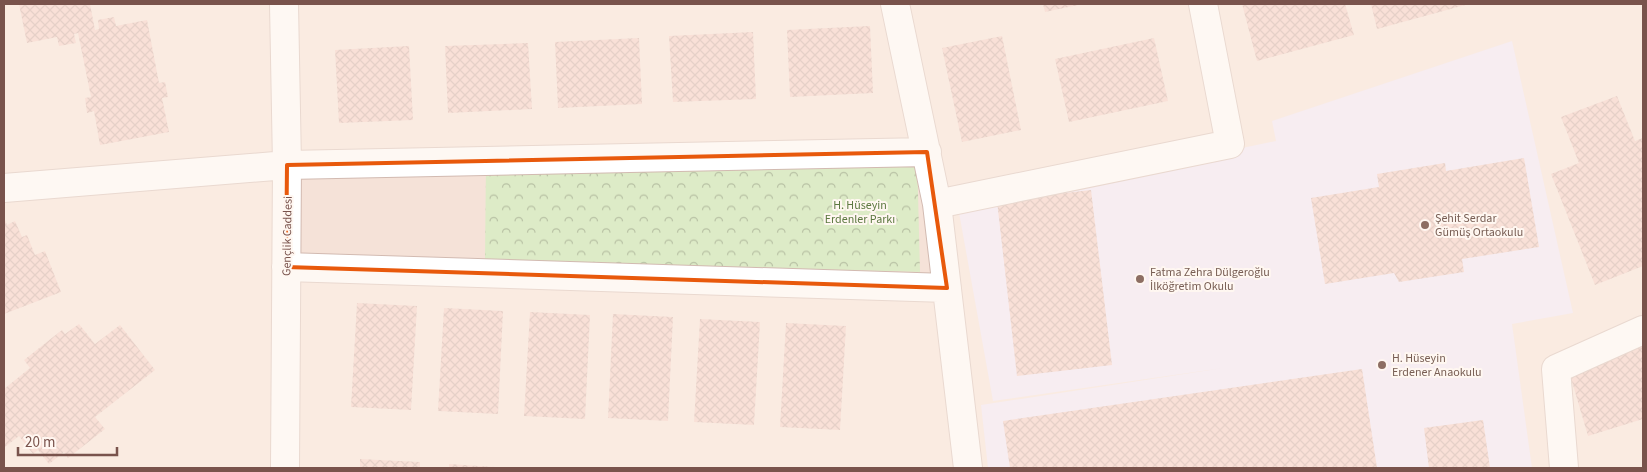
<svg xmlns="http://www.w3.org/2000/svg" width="1647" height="472" viewBox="0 0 1647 472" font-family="'Source Sans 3',sans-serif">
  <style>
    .residential { fill: #f5e2d8 }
    .education { fill: #efe6fa }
    .park { fill: url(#park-crowns) }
    .building { fill: url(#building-cross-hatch) }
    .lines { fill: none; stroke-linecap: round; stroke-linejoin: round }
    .minor-casing { stroke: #d2bab1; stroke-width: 30 }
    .minor { stroke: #fff; stroke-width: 28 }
    .marked { fill: none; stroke: #e8590c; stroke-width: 4; stroke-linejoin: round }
    .education-dot { fill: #8d6e63; stroke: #fff7f1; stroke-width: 2 }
    .labels { text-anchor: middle; stroke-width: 4; stroke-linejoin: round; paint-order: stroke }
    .park-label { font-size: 12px; fill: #5d7941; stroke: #fff7f1 }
    .education-label { font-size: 12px; fill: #785e54; stroke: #fff7f1; text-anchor: start }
    .street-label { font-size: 12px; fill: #79534c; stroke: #fff7f1 }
  </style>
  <defs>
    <pattern id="park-crowns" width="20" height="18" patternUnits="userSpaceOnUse" patternTransform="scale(1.25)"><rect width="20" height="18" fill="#ddebc7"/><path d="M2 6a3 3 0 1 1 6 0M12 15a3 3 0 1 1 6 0" fill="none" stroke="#b8c1a4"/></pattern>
    <pattern id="building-cross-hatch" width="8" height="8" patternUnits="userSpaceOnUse" patternTransform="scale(1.25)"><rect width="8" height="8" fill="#f3cbc1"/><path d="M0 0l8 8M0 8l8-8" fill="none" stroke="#caa79f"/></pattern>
  </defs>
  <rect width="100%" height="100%" fill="#fdf2ea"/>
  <path class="residential" d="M4,4H1643V468H4Z"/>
  <path class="education" d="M1512,41L1573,313L1512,324L1532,468H988L981,405L1223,368L993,401L958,207L1276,141L1272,121Z"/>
  <path class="park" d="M917,153L920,272L485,260L486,161Z"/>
  <path class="building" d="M19,4H90L95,30L99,29L98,20L114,17L116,26L147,20L159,83L165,82L168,97L162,98L169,132L100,145L94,111L87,113L85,98L91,97L78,33L74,34L76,43L59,46L57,37L27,43Z
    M1043,4H1078V5L1045,12Z
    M1242,4H1345L1354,35L1257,61Z
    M1371,4H1469L1377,29Z
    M870,26L873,93L790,97L787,30Z
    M753,32L756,99L673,102L669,36Z
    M1002,36L1021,130L962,142L942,48Z
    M639,38L642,104L558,108L555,42Z
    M1154,38L1168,101L1069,122L1055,59Z
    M528,43L532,109L448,113L445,46Z
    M409,46L413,120L339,123L335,50Z
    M1617,96L1635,141L1643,138V266L1595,285L1551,174L1579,163L1561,117Z
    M1524,158L1539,247L1462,259L1464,272L1399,282L1394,273L1325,284L1311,198L1379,187L1377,174L1445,163L1446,171Z
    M1091,190L1112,365L1017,376L997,201Z
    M4,217L7,225L15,221L22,237L27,235L35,255L45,251L61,292L4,314Z
    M357,303L417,306L411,410L351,407Z
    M444,308L503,311L498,414L438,411Z
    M530,312L590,315L585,419L524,416Z
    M613,314L673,317L668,421L608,418Z
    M700,319L760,322L754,425L694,422Z
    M786,323L846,326L840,430L780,427Z
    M79,324L95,344L120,325L155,370L95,417L105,429L68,458L64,452L49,464L38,450L33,454L19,436L5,447L4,389L30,368L24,360L62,330L65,334Z
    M1643,346V419L1588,436L1568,368Z
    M1362,369L1377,468H1010L1003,421Z
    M1483,420L1490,468H1429L1424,428Z
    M360,459L420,462V468H360Z
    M449,464L495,467V468H449Z"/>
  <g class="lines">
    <g class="minor-casing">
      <path id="minor" d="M284,4L287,165L285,468
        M895,4L937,204L968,468
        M4,188L287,165L927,152
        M937,204L1230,144L1203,4
        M286,267L947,288
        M1564,468L1556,369L1643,330"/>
    </g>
    <use href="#minor" class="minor"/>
  </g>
  <path d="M0 0H1647V472H0ZM927,152L947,288L286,267L287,165Z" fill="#fdf2ea" fill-opacity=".55" fill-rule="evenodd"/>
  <path class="marked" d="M927,152L947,288L286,267L287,165Z"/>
  <g class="education-dot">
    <circle cx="1425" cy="225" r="5"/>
    <circle cx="1140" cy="279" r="5"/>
    <circle cx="1382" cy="365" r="5"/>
  </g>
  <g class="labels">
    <g class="park-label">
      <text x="860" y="209">H. Hüseyin<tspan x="860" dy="14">Erdenler Parkı</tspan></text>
    </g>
    <g class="education-label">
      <text x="1435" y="222">Şehit Serdar<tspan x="1435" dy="14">Gümüş Ortaokulu</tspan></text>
      <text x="1150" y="276">Fatma Zehra Dülgeroğlu<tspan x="1150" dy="14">İlköğretim Okulu</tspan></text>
      <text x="1392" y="362">H. Hüseyin<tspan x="1392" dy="14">Erdener Anaokulu</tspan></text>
    </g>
    <g class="street-label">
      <text transform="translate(287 236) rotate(-89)" y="4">Gençlik Caddesi</text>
    </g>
  </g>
  <rect width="1647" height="472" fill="none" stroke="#79534c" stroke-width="10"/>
  <path d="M18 447v8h99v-8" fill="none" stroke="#79534c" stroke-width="2.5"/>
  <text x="25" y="447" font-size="15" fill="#79534c" stroke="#fff7f1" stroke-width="4" paint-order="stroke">20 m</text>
</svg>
